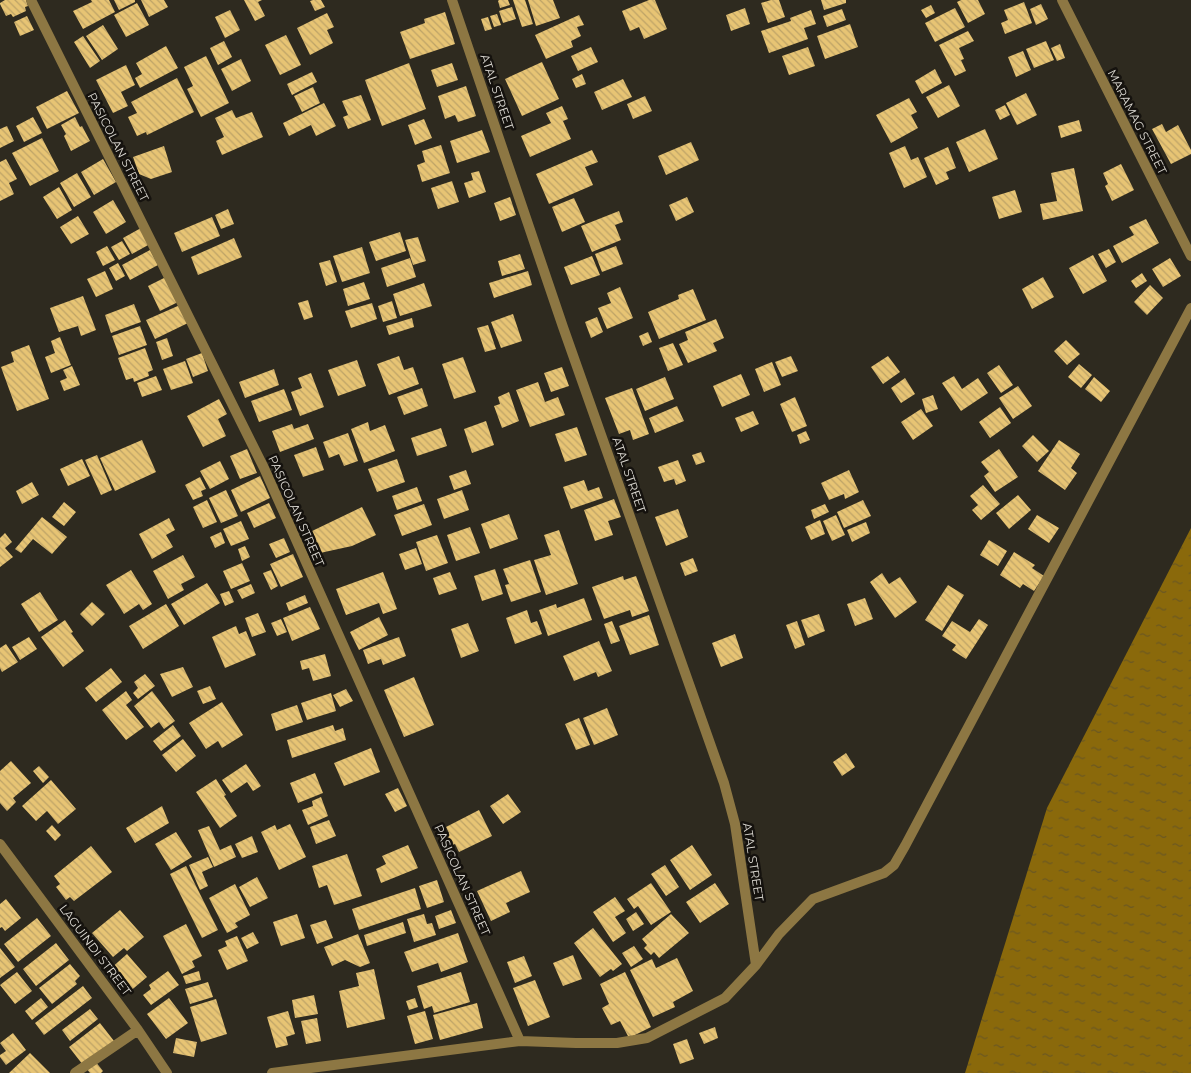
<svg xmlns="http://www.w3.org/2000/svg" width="1191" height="1073" viewBox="0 0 1191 1073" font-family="Montserrat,sans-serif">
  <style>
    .water { fill: url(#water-ripples) }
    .building { fill: url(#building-back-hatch) }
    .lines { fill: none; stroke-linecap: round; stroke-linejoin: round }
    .minor { stroke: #8d7743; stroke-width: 10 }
    .labels { text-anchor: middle; stroke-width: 5; stroke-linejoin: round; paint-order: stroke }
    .street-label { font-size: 12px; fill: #dbd8d1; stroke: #15120e }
  </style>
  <defs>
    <pattern id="water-ripples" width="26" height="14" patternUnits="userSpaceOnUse" patternTransform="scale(1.25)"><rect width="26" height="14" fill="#8a690b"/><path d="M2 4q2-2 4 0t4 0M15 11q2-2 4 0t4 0" fill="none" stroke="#6a5722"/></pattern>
    <pattern id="building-back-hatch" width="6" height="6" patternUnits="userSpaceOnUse" patternTransform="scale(1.25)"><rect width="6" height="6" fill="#e7c474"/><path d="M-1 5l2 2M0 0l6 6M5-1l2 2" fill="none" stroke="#bea367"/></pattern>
  </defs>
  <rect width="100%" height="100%" fill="#2e2a1f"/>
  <path class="water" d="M1191,528V1073H965L1047,808Z"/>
  <path class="building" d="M5,0H26L28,6L25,7L26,11L13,17L11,14L6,16L0,4V3Z
    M91,0H109L115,12L83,29L73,11L92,2Z
    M114,0H135V2L119,10Z
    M141,0H164L168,7L149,17Z
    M244,0H262L258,2L265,16L255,21Z
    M313,0H321L325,7L315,11L310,1Z
    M499,0H508L510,5L500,8L498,1Z
    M513,0H525L533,24L522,27Z
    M528,0H553L560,18L536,26Z
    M649,0H655L667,29L644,39L639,27L630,31L622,11Z
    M771,0H779L785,17L768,23L761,3Z
    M821,0H846V3L824,10Z
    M961,0H978L985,14L968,23L957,2Z
    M1024,2L1032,23L1005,34L1001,23L1008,20L1004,10Z
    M137,3L149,25L126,37L114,15Z
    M1041,4L1048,19L1036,25L1030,9Z
    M931,5L935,13L926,18L921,10Z
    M512,7L516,19L503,23L499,11Z
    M745,8L750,24L731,31L726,15Z
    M955,8L965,27L935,42L925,23Z
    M842,9L846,20L827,27L823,16Z
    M230,10L240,30L225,38L215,17Z
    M811,10L816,24L804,28L808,39L769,53L761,31L791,21L790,18Z
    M445,12L455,44L410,59L400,32L425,23L424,19Z
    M327,13L334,27L327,30L333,43L310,55L297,28Z
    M497,14L501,25L494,27L490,16Z
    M579,15L584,25L577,27L581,36L571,41L573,47L546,59L535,35Z
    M27,16L34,30L20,36L14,22Z
    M488,17L492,29L485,31L481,19Z
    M850,24L858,47L825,59L817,36Z
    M103,25L118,49L102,60L86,36Z
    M968,31L974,41L959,48L964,59L961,60L966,71L955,76L939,45Z
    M286,35L301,65L280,75L265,45Z
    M83,36L100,61L90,68L74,42Z
    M224,41L232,57L218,65L210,48Z
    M1046,41L1054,60L1034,68L1026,49Z
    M1060,44L1065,58L1057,61L1051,48Z
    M166,46L178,68L140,88L135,78L142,74L136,63Z
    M591,47L598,62L578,71L571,56Z
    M808,47L815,66L789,75L782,56Z
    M1023,51L1031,70L1016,77L1008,57Z
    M206,56L229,103L201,117L187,89L193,86L184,67Z
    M241,59L251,81L232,91L221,69Z
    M542,62L559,99L522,116L505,79Z
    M409,63L426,109L382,126L365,80Z
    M452,63L458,80L437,87L431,70Z
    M126,65L135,85L121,92L128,106L113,113L96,80Z
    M935,69L942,83L922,94L915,81Z
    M312,72L317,82L292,95L287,84Z
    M582,74L586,84L576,88L572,79Z
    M177,78L194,112L147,135L146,132L137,136L128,117L137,113L131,102Z
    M623,79L632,97L602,110L594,92Z
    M949,85L960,106L938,118L926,97Z
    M466,86L476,116L458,122L455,115L445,119L438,96Z
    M313,87L320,103L302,112L294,96Z
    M67,91L79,113L47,129L36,107Z
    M1026,93L1037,115L1017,125L1006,103Z
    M361,95L371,120L348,129L343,117L348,115L342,101Z
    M645,96L652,111L633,119L627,104Z
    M909,98L917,112L911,115L918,128L891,143L876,115Z
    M324,103L336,126L316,136L311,125L289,136L283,123Z
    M1005,105L1010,115L1000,120L995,110Z
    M562,106L568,119L563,121L571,139L530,157L521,136L551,123L546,113Z
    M232,110L236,118L252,112L263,137L222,155L216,141L224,137L215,118Z
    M33,117L42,133L24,142L16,126Z
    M75,117L80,127L82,126L90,141L71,151L64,136L66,134L61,125Z
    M424,119L432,138L415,145L408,125Z
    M1079,120L1082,131L1061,138L1058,126Z
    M1162,124L1166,132L1178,125L1191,150V154L1171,164L1152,129Z
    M7,126L14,141L0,148V129Z
    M985,129L998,159L969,172L956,142Z
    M482,130L490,152L457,163L450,141Z
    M42,138L59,171L30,186L12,153Z
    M691,142L699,160L666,175L658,156Z
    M441,145L450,173L422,182L417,165L425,162L422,151Z
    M164,146L172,172L151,179L139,174L133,157Z
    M905,146L911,160L918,157L927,177L904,188L889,153Z
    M948,147L956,168L946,172L949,179L936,185L924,158Z
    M592,150L598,162L585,167L593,185L549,204L536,174Z
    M6,159L17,179L9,183L14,194L0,201V162Z
    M103,159L116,182L94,195L81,172Z
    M1121,164L1134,190L1112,201L1105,186L1108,184L1103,173Z
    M1074,168L1083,211L1043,220L1040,204L1057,201L1051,173Z
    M479,171L486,192L469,198L464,183L473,180L471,173Z
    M77,173L91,197L74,207L60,183Z
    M452,181L459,202L438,209L431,188Z
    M59,187L72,210L57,219L43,197Z
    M1015,190L1022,212L999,219L992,197Z
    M510,197L516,215L500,221L494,203Z
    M687,197L694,212L676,221L669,205Z
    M574,198L585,222L562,232L552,207Z
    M113,200L126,222L106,234L93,212Z
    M228,209L234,224L221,229L215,215Z
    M619,211L623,222L615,225L621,240L592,252L581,226Z
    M78,216L89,234L71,244L60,227Z
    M212,217L220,236L182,252L174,233Z
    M1146,219L1159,243L1122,263L1113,246L1134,235L1129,227Z
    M141,228L150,244L132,254L123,238Z
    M400,232L406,251L376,261L369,242Z
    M418,237L426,261L413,265L405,240Z
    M234,238L242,257L198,275L191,257Z
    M122,241L130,254L119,260L111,247Z
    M107,246L115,260L103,266L96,252Z
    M616,246L623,264L602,272L595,254Z
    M362,247L370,273L342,282L333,256Z
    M1109,249L1116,262L1106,268L1098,254Z
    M150,250L158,265L130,280L122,265Z
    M520,254L525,269L502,276L498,261Z
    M1093,255L1107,281L1083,294L1069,268Z
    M592,256L600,275L571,285L564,267Z
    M410,258L416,277L387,287L381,268Z
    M1170,258L1181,276L1163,287L1152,269Z
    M330,260L337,282L326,286L319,263Z
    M118,263L125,276L116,281L109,268Z
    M105,271L113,289L96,297L87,279Z
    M528,271L532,285L494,298L489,283Z
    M1142,273L1147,281L1136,288L1131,281Z
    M166,277L178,302L160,311L148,286Z
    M1043,277L1054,297L1032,309L1022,289Z
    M364,282L370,299L348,306L343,289Z
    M424,283L432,306L400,316L393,294Z
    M1150,285L1163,298L1147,315L1134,302Z
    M620,287L633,318L607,329L598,308L611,303L607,293Z
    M693,289L706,320L659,339L648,312L679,299L678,295Z
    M83,296L96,330L81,336L78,326L59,332L50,308Z
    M308,300L313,317L304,320L298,303Z
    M392,301L397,318L383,322L378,306Z
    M372,303L377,319L351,328L345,311Z
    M134,304L141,322L111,333L105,315Z
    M180,305L188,323L155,339L146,320Z
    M513,314L522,341L501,348L491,322Z
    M597,317L603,332L591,338L585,322Z
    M412,318L414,327L389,335L386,326Z
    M716,319L724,338L713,343L717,351L688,363L679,344L688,340L685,332Z
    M488,325L496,349L485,352L477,328Z
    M140,326L147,345L119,355L112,336Z
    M648,332L652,342L643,346L639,336Z
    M60,337L71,365L51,373L45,357L55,353L51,341Z
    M167,338L173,356L162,360L156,342Z
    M1066,340L1080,354L1067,365L1054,351Z
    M673,343L683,365L668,371L659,348Z
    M29,345L49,399L17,411L1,367L14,362L11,352Z
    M145,348L153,370L148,372L149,376L134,382L133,378L126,380L118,358Z
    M202,353L208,371L193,377L186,359Z
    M399,356L404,370L413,367L419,384L389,395L377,364Z
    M791,356L798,371L782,377L775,362Z
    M888,356L900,372L883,384L871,367Z
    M463,357L476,392L454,399L442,364Z
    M357,360L366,386L338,396L328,370Z
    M185,361L193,383L171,390L163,369Z
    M772,362L781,385L764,392L755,369Z
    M1079,364L1092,375L1081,388L1068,377Z
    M999,365L1013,385L1001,393L987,373Z
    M72,366L80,385L64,391L60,381L67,378L63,370Z
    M562,367L569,386L551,392L544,373Z
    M274,369L279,385L245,398L239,382Z
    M311,373L324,407L300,416L291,392L302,388L298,378Z
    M741,374L750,395L722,407L713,386Z
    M156,376L162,390L142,397L137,383Z
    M954,376L962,389L978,378L988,393L961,411L942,383Z
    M665,377L674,399L645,411L636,389Z
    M1094,377L1110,391L1101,402L1085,389Z
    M905,378L915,394L901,403L891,388Z
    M538,382L545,402L558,397L565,415L530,427L516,390Z
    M1018,386L1032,406L1013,419L999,398Z
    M422,388L428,406L404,415L397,397Z
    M632,388L649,434L633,440L630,430L619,434L605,398Z
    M284,389L292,410L259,422L251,401Z
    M509,392L519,421L502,428L494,406L500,404L498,397Z
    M933,395L938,409L926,413L922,399Z
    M795,397L807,426L792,432L780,404Z
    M219,399L227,414L218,419L226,436L203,447L187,416Z
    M677,406L684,421L655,433L649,418Z
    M1000,407L1011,423L990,438L979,422Z
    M921,409L933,426L913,440L901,422Z
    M753,411L759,424L741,432L735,418Z
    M486,421L494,445L472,453L464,429Z
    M368,422L370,431L385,425L395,451L364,463L351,429Z
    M292,424L294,429L308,424L314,439L280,452L272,431Z
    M577,427L587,455L565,462L555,434Z
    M441,428L447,446L417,456L411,438Z
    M806,431L810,440L800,444L797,435Z
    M348,433L358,461L344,466L339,454L329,458L323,442Z
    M1033,435L1049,451L1037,462L1022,446Z
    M142,440L156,472L115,491L100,458Z
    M1059,440L1080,454L1071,468L1077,473L1065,490L1038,471Z
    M316,447L324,470L303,477L294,455Z
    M247,449L257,473L240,479L230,456Z
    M999,449L1018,477L995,492L984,476L989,472L981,462Z
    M701,452L705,462L696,465L692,455Z
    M97,455L112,490L101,495L85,460Z
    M82,459L90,476L68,486L60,469Z
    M397,459L405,482L377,492L368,469Z
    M678,460L686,481L676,485L674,479L664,482L658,467Z
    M220,461L229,479L210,489L200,471Z
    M466,470L471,484L454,490L449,476Z
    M849,470L859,492L845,499L844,494L829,500L821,483Z
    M260,476L270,498L241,512L231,490Z
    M200,477L206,489L201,491L203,496L193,500L185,485Z
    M584,480L588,491L599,487L603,498L571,509L563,487Z
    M32,482L39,495L22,504L16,491Z
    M983,485L1000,504L981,520L972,510L978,505L970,496Z
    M417,487L422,501L397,510L392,496Z
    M226,490L238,516L221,523L209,498Z
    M462,490L469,510L444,519L437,499Z
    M1018,495L1031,510L1009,529L996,513Z
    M614,499L621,517L608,521L613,535L595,541L584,510Z
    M207,500L217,522L203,528L193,507Z
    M863,500L871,516L844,528L837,512Z
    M64,502L76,512L64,526L52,517Z
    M269,503L276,518L254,528L247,513Z
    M424,504L432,525L402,536L394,515Z
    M825,504L829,512L814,519L811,510Z
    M362,507L376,535L352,546L320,553L310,532Z
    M678,509L688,537L666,546L655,517Z
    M509,514L518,539L490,549L481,524Z
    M836,515L845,535L832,541L823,521Z
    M1037,515L1059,528L1049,543L1028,529Z
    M42,517L67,537L52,554L33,539L21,553L15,549Z
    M169,518L175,530L166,535L173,547L152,559L139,534Z
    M820,520L825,534L811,540L805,527Z
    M241,521L249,539L231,546L223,529Z
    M866,522L870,533L852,542L847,530Z
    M470,527L480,553L456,561L447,535Z
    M559,530L578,584L546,595L534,560L551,555L544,535Z
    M221,532L225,543L215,548L210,537Z
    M5,533L12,542L5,548L13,557L0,567V538Z
    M437,535L448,563L426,571L416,542Z
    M284,538L290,552L276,558L269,544Z
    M989,540L1007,551L998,566L980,555Z
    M245,546L250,557L242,561L238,549Z
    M416,548L422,564L405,570L399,554Z
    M1014,552L1035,565L1032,568L1044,576L1034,591L1023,584L1020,588L1000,575Z
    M293,554L303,577L281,587L270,564Z
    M183,555L195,577L181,584L184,590L168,599L153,571Z
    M693,558L698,571L685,576L680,563Z
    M530,560L541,592L511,602L505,585L509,584L503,569Z
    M242,563L250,581L231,589L223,571Z
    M495,569L503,594L482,601L474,576Z
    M131,570L152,604L143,610L139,604L124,614L106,585Z
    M271,570L278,586L271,590L263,573Z
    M383,572L397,609L383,614L379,603L346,615L336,589Z
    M450,572L457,589L439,595L433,578Z
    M882,573L889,584L900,577L917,602L895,618L870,582Z
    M623,576L624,580L636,576L649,611L632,617L630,610L604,619L592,587Z
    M207,583L220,603L184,625L171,604Z
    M251,584L255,593L242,599L237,590Z
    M948,585L964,595L942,631L925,620Z
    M229,591L234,602L225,606L220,594Z
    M40,592L58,620L39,632L21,604Z
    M305,595L308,603L289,611L286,603Z
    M584,598L592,620L548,636L539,610L556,604L557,608Z
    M865,598L873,619L855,626L847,604Z
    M92,602L105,614L92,626L80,614Z
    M166,604L179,626L143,649L129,626Z
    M310,607L320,629L292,641L283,618Z
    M527,610L531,623L537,621L542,634L515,644L506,618Z
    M258,613L266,632L252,637L245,618Z
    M819,614L825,631L808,638L801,620Z
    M649,615L659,645L630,655L619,626Z
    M379,617L388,635L359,650L350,632Z
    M281,619L287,632L277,636L271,623Z
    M979,619L988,625L966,659L952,650L956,645L942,636L952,621L970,632Z
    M65,620L73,632L71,633L84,651L63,667L41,637Z
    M612,621L620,641L611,644L604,624Z
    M797,621L805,645L795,649L786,625Z
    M468,623L479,651L461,658L451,629Z
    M236,626L239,634L246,631L256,655L225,668L212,637Z
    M735,634L743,658L721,667L712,643Z
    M29,637L37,649L20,660L12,647Z
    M399,637L406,656L383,665L381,659L368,664L363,650Z
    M599,641L612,671L598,677L596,672L574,681L563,656Z
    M6,644L18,662L2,672L0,668V648Z
    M325,654L331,676L313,681L309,668L302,670L300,661Z
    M183,667L193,687L172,697L160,674Z
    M111,668L122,682L96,702L85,688Z
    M145,674L155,686L138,699L133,693L138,688L134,682Z
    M414,677L434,725L404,737L384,690Z
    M210,686L216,699L203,704L197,691Z
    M346,689L353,701L340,707L333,695Z
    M126,691L132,700L126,705L144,727L126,740L102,710Z
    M152,691L175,721L164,729L159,722L151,728L134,706Z
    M331,693L336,711L307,720L301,703Z
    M222,702L243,735L222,748L218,741L206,749L189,723Z
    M297,705L303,722L276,731L271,714Z
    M607,708L618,735L594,745L583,718Z
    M579,718L590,745L576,750L565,724Z
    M173,725L181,736L161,751L153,741Z
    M333,725L335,731L343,728L346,740L292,758L287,740Z
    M183,739L196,756L176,772L162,755Z
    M371,748L380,772L344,786L334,763Z
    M846,753L855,767L842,776L833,762Z
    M11,761L31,783L13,798L16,802L7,811L0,803V771Z
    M246,764L261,786L253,791L247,782L231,793L222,780Z
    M39,766L49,777L43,783L33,771Z
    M315,773L323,793L298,803L290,783Z
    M216,779L226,795L224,796L237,816L220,828L196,792Z
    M51,780L76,809L58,824L47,811L36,821L22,806Z
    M398,788L407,806L395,812L385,794Z
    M508,794L521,812L503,824L490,806Z
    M321,797L328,816L308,825L302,810L313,806L312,801Z
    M162,806L169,823L135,843L126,828Z
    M479,810L492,836L459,852L455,844L448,847L443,836L449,833L446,827Z
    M329,820L336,836L316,844L310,827Z
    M290,824L306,857L279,870L261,832L275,825L277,830Z
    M52,825L61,835L55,841L46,831Z
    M209,826L220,850L231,845L236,857L214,867L198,830Z
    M176,832L192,857L171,870L155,844Z
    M252,836L258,852L242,858L235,844Z
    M408,845L418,868L381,883L376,869L386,864L382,856Z
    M692,845L712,875L690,890L670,860Z
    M91,846L112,872L74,901L70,897L66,900L56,887L60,884L54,876Z
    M347,854L362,896L334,905L327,885L319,888L312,866Z
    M208,857L213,867L202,872L208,886L200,890L189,865Z
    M665,865L679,887L666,896L651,874Z
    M186,866L218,930L202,938L170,874Z
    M521,871L530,892L506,903L510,912L491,921L477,891Z
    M257,877L268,898L250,907L239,887Z
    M437,880L444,902L427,908L419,886Z
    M651,883L671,912L651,925L638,906L634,909L627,899Z
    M715,883L729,904L700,923L686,902Z
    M235,884L250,915L235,923L238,927L227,933L209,898Z
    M415,888L421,909L359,930L352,909Z
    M615,897L625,911L615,917L626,933L613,942L593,912Z
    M6,899L21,918L5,931L2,927L0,928V904Z
    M120,910L144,937L127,951L124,948L113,957L92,933Z
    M451,910L456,923L439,929L435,916Z
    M636,912L644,924L633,931L626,919Z
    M297,914L305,938L281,946L273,922Z
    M424,914L427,924L432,923L436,935L414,942L407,919Z
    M671,914L689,933L659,958L654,952L651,955L644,948L647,945L642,939Z
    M37,918L51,936L18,962L4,944Z
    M326,920L333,938L317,944L310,925Z
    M403,922L406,933L367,946L364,935Z
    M186,924L202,956L192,961L195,967L182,974L163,936Z
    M593,928L622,964L613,971L611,969L600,977L574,943Z
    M253,932L259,943L247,949L241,938Z
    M458,933L468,962L441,972L438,963L412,972L404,952Z
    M358,934L370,963L360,967L345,960L332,966L324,947Z
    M237,936L248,961L227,970L218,950L227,946L225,941Z
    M56,943L69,960L36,986L23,969Z
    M634,946L643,959L631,967L622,953Z
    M0,948L15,967L0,978Z
    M127,954L147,977L128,993L109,970Z
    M573,955L582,979L563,986L553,963Z
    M524,956L532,976L515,983L507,962Z
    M677,958L693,991L673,1002L675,1007L653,1017L630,970L652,959L656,968Z
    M70,964L80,976L75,981L77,984L52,1004L39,988Z
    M374,969L385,1019L347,1028L339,991L359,986L356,973Z
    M168,971L179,985L151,1005L143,995L151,989L149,985Z
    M199,971L201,980L186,984L183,976Z
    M17,972L32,991L15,1004L0,985Z
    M461,972L470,1002L434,1013L432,1006L424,1009L417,986Z
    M625,972L651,1027L629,1038L620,1021L611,1025L602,1008L609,1004L600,984Z
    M535,980L550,1017L528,1026L513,988Z
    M208,982L213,997L190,1004L185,989Z
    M83,986L92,998L44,1035L35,1023Z
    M314,995L318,1014L295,1018L292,1000Z
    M41,998L48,1007L32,1020L25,1011Z
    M169,998L188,1023L166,1039L147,1014Z
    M415,998L418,1007L409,1010L406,1001Z
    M216,999L227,1034L201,1042L190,1007Z
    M477,1003L483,1028L440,1040L433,1015Z
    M90,1009L98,1019L70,1041L62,1030Z
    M288,1011L295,1034L286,1037L288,1045L276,1048L267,1017Z
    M425,1011L433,1039L415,1044L407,1016Z
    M317,1018L321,1041L306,1044L301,1021Z
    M100,1023L114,1041L83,1065L69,1047Z
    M715,1027L718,1038L704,1044L699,1033Z
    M13,1033L26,1050L6,1065L0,1057V1055L6,1051L0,1043Z
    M176,1038L197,1042L194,1057L173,1053Z
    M687,1039L694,1059L680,1064L673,1044Z
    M30,1053L50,1073H9Z
    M95,1061L103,1071L101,1073H90L86,1068Z"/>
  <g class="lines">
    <path class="minor" d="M31,0L264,468L520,1041
      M452,0L563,327L724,783L735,824L756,965
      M1062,0L1191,256
      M0,844L138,1030L167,1073
      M75,1073L138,1030
      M272,1073L520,1041L576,1043H617L647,1038L725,998L756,965L779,934L813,899L884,873L894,865L905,846L1191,308"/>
  </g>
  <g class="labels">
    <g class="street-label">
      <text transform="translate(497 92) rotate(71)" y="4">ATAL STREET</text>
      <text transform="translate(1137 122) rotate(63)" y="4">MARAMAG STREET</text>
      <text transform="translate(118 147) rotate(63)" y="4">PASICOLAN STREET</text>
      <text transform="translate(629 475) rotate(71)" y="4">ATAL STREET</text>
      <text transform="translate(296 511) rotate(66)" y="4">PASICOLAN STREET</text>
      <text transform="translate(753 862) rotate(81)" y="4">ATAL STREET</text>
      <text transform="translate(462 880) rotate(66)" y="4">PASICOLAN STREET</text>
      <text transform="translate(95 950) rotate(53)" y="4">LAGUINDI STREET</text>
    </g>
  </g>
</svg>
